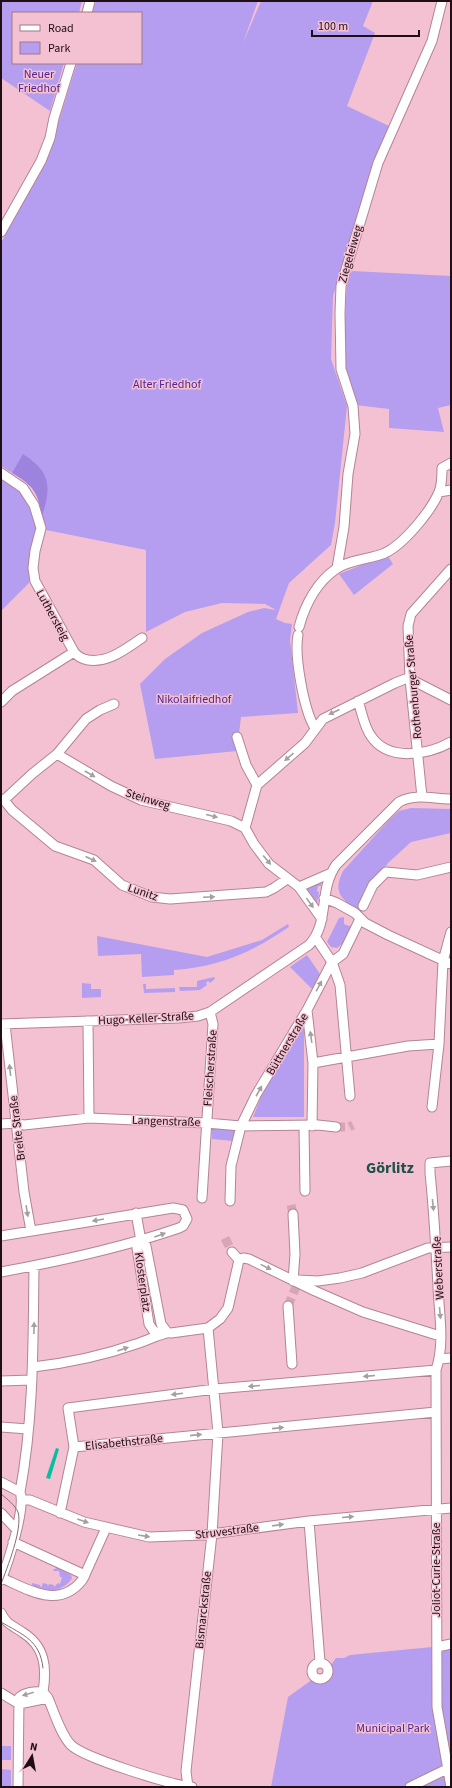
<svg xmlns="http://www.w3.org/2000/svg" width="452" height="1788" viewBox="0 0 452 1788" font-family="'Source Sans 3',sans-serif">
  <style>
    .green { fill: #b59ef0 }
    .forest { fill: #9e83de }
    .water { fill: #03c0a2 }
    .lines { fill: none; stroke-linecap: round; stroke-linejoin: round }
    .minor-tunnel { stroke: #d4a6b6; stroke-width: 9; stroke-dasharray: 9 4.5; stroke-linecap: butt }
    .minor-casing { stroke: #b38494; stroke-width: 11 }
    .minor { stroke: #fff; stroke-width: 9 }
    .tram { stroke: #8a6874; stroke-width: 1 }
    .oneway { fill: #a59fa1 }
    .labels { text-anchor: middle; stroke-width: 3; stroke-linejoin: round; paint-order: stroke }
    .park-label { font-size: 12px; fill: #50258f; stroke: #f4c1d2 }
    .street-label { font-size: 12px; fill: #1f0e14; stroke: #f4c1d2 }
    .district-label { font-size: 16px; font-weight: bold; fill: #1d5247; stroke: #f4c1d2 }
  </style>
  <rect width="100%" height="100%" fill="#f4c1d2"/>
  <path class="green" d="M1,1H82L79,13H13V63H64L50,111L1,78Z
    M96,1H258L243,43L261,1H373L363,26L375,33L347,106L391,127L374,164L333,296L331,359L347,406L335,523L331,545L289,583L276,619L285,623L292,624L290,640L298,713L241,717L237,751L155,759L140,684L165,659L202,633L248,612L264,608L276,610L265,604L222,603L185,612L146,632V550L41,529C44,491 31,484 1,466V243L45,161L58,124L77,63H141V13H92Z
    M352,271L451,276V405L438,408L444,432L389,428V409L355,405L343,360L347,280Z
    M1,474L22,489L40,528L29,583L1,611Z
    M387,555L393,564L354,595L339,574Z
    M411,808L451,809V833L411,842L388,863L367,893L358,912C342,898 332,894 343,871L389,820L399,811Z
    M321,881V886H318L317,891L319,892L317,904L306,889Z
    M344,917V924L349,926L353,925L342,944L337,948L331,947L327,942L339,918Z
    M288,924L289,927C252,952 220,967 174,970V975L142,977L141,954L98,956L97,936L207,957L262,940Z
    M307,955L320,974L312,989L290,967Z
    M214,977L215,979L210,983L208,981L206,983L207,985L200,990L180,991L179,987H197V981Z
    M82,983L91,984V989H101V997L82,998Z
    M143,984H146V989L175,988V992L144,993Z
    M300,1027L304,1029V1117H253L261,1097Z
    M212,1128L236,1130L233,1141L212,1139Z
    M54,1565L71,1575L72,1578C64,1592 44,1594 32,1585V1583L40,1585L41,1588L43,1583L47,1584L48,1586L49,1584L54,1585V1587L58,1583L60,1584L62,1577H60L59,1571H53L54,1569H56Z
    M432,1647L442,1648L451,1647V1787H271L288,1697L313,1679C320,1683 327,1681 331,1675V1665L336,1658H344L350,1655Z
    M1,1746H11V1760H1Z
    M1,1769L11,1770V1787H1Z"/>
  <path class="forest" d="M23,454C50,472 52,485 42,516C38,492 33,485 12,473Z"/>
  <path class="water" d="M56,1448L59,1449L50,1479L46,1478Z"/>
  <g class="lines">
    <path class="minor-tunnel" d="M336,1127H349L353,1125
      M291,1205L293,1214
      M225,1238L232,1252
      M288,1306L296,1287"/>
    <g class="minor-casing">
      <path id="minor" d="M87,13L90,1
        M1,232L41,161L50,138L54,118L71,63
        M1,473L23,488L34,505L41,528L35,551L33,568L35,581L74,652
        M439,492L451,490
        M337,568L344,527L348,474L355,434L353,406L341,369L340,313L341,286L378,163L432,41L442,1
        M299,627C305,605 317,582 336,569C348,560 371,559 385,553C404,544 431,511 439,492C442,485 442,475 442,468L451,463
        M298,635C294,656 304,711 315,728
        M358,701C362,712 364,727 371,736C388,762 428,755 451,742
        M1,702L12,691L74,652C78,657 82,659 88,660C109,663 125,649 142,638
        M237,737L246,765L257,785L245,828L254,844L269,864L299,887L322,919
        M57,754L111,786L141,800L231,821L245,828
        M257,785L305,743L323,719L395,683L405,679H410L451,700
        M422,797L410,679L408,626L411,614L451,569
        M1,799L4,800L12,810L55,846L94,860L122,885L152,897L170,899L266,892L274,888L287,879
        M4,800L32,774L57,754L86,719L100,710L114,704
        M299,887L331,873
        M324,898L337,903L355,913L365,923L388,935L451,964
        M363,906L373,885L386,872L417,875L451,867
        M316,938L332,962L340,985L350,1096
        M307,1010L313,1063L312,1126
        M88,1021L89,1118
        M1,1024L179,1018L198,1016L210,1012L309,945C330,923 318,891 336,865L399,802C415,793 433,799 451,799
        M5,1024L24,1192L31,1231
        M313,1063L408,1046L439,1044
        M432,1107L439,1044L443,961L451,932
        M1,1124L16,1123L24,1125L89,1118L206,1123L241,1126L318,1125L336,1127
        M304,1126L305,1191
        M202,1198L213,1024L210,1012
        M230,1201L231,1166L241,1126L256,1095L307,1010L332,962L343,954L360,919
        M136,1213L141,1241
        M1,1236L173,1208L183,1210L187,1219L183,1226L179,1228C121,1248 61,1261 1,1272
        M141,1241L137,1248L149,1324L153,1330L161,1335
        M141,1241L146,1246L161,1324L167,1332
        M232,1252L239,1260
        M239,1260L243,1258L249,1259L315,1291L363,1312L440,1336
        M298,1280L318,1281L340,1278L362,1273L428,1248L451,1247
        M293,1281L295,1254L293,1214
        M288,1306L292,1364
        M439,1359L451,1358
        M33,1367C68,1363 102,1356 136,1344C144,1342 165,1331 171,1333L208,1328L220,1319L228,1308L239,1260
        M1,1381L32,1380
        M1,1427L28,1429
        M74,1447L436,1412
        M1,1482L20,1492C26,1507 8,1563 1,1580
        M20,1492C34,1417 33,1341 34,1266
        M22,1500H30L84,1522L149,1537L204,1535L309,1521L451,1508
        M1,1513L16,1529
        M60,1513L74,1447L68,1408L215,1389L436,1370
        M309,1521L320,1662
        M13,1542L85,1575
        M2,1578C29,1590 60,1610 83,1579L106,1528
        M1,1613C5,1623 13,1626 22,1632C45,1646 47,1667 43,1692
        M437,1647L451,1644
        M312 1671a8 8 0 1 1 16 0a8 8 0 1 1-16 0Z
        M43,1692L48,1698C54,1712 61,1735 71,1745C84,1758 172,1785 192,1787
        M1,1693L19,1704L48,1698
        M18,1787L19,1698C24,1692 36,1691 43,1692
        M188,1787L186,1771L212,1534L218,1433L208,1328
        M410,1787L451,1767
        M451,1787L437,1707L436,1370C445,1343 439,1314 438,1287C436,1249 434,1211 430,1173V1163L451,1161"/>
    </g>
    <use href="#minor" class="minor"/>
    <path class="tram" d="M1,1494C7,1499 15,1505 18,1512C23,1529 7,1568 1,1584
      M1,1622C23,1635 40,1640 43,1668"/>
  </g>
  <defs><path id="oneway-solid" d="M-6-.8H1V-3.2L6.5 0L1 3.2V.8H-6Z"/></defs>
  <g class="oneway">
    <use href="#oneway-solid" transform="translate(334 712) rotate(155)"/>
    <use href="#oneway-solid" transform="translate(289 757) rotate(139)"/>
    <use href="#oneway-solid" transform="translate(90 774) rotate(30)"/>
    <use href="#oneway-solid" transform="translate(212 816) rotate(14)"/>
    <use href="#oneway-solid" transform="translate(91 859) rotate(25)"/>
    <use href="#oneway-solid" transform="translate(267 860) rotate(50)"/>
    <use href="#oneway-solid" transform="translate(209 897) rotate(-3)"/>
    <use href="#oneway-solid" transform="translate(310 903) rotate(54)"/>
    <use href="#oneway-solid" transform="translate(319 986) rotate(-62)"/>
    <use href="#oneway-solid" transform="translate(311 1037) rotate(-98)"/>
    <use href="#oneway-solid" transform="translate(10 1070) rotate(-96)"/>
    <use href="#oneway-solid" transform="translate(259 1091) rotate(-61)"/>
    <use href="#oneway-solid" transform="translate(433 1205) rotate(84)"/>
    <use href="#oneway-solid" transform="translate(27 1211) rotate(81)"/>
    <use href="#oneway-solid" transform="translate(98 1220) rotate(170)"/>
    <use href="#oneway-solid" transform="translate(160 1235) rotate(-20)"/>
    <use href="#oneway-solid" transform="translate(266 1267) rotate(26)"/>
    <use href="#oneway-solid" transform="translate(440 1313) rotate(85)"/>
    <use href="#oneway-solid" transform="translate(34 1328) rotate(-89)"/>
    <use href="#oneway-solid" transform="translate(123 1349) rotate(-19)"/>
    <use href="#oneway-solid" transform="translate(369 1376) rotate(175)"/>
    <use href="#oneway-solid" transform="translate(254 1386) rotate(175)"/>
    <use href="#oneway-solid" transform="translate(177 1394) rotate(173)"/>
    <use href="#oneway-solid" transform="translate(278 1428) rotate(-6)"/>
    <use href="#oneway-solid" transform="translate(196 1435) rotate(-6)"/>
    <use href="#oneway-solid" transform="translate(348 1517) rotate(-5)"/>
    <use href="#oneway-solid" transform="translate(83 1521) rotate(19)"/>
    <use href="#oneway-solid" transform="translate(278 1525) rotate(-8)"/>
    <use href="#oneway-solid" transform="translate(144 1536) rotate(9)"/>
    <use href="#oneway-solid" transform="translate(28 1694) rotate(164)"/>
  </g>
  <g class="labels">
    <g class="park-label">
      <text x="39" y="78">Neuer<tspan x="39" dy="14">Friedhof</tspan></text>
      <text x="167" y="388">Alter Friedhof</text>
      <text x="194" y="703">Nikolaifriedhof</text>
      <text x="393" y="1732">Municipal Park</text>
    </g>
    <g class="street-label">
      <text transform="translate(350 254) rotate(-74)" y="4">Ziegeleiweg</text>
      <text transform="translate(53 615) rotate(61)" y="4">Luthersteig</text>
      <text transform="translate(413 687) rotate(-95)" y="4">Rothenburger Straße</text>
      <text transform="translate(148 799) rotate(17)" y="4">Steinweg</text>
      <text transform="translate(143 892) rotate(19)" y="4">Lunitz</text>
      <text transform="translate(146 1018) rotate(-3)" y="4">Hugo-Keller-Straße</text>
      <text transform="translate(287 1044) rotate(-59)" y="4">Büttnerstraße</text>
      <text transform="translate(210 1068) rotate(-86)" y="4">Fleischerstraße</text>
      <text transform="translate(166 1121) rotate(2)" y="4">Langenstraße</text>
      <text transform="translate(17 1128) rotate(-97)" y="4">Breite Straße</text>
      <text transform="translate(438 1268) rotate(-93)" y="4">Weberstraße</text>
      <text transform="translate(143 1282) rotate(82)" y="4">Klosterplatz</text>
      <text transform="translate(124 1442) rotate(-6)" y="4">Elisabethstraße</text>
      <text transform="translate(227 1531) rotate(-7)" y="4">Struvestraße</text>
      <text transform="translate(436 1570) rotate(-90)" y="4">Joliot-Curie-Straße</text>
      <text transform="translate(203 1610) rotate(-84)" y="4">Bismarckstraße</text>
    </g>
    <g class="district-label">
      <text x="390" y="1173">Görlitz</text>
    </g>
  </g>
  <rect width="452" height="1788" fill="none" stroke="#1f0e14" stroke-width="4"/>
  <rect x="12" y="12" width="130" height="52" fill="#f4c1d2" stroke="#9f7986"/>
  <rect x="20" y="25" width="20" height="6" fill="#ffffff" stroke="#9f7986"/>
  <text x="48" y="32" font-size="12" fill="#1f0e14">Road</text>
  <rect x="20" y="42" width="20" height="12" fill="#b59ef0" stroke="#9f7986"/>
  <text x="48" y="52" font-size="12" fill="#1f0e14">Park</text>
  <g transform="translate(32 1756) rotate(11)" stroke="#f4c1d2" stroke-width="3" paint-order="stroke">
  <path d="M0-3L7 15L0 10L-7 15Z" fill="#1f0e14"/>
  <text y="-6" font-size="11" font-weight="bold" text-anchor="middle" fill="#1f0e14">N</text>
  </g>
  <path d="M312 30v6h107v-6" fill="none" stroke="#1f0e14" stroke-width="2"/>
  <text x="318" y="30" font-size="12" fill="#1f0e14" stroke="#f4c1d2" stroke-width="3" paint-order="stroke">100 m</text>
</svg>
